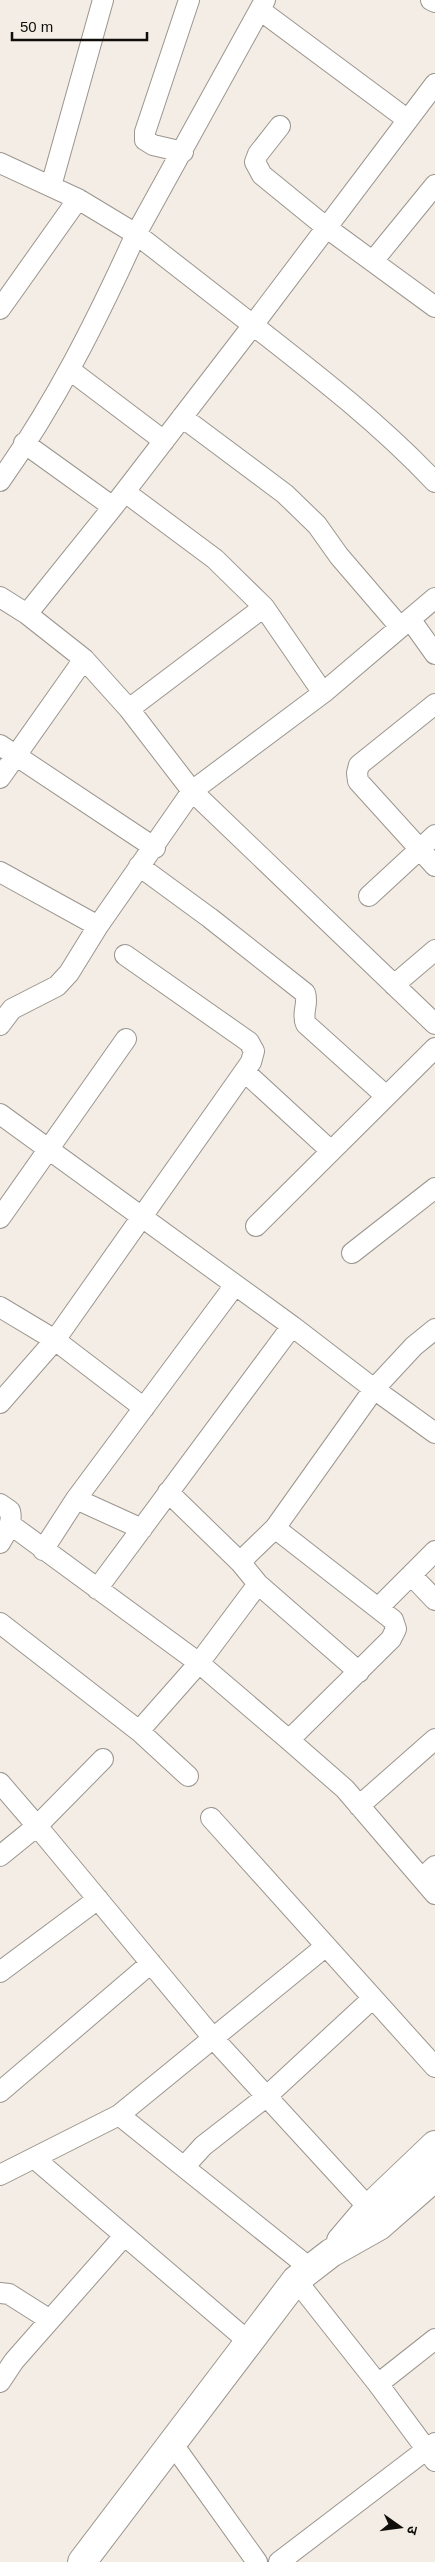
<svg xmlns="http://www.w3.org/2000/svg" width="435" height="2562" viewBox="0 0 435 2562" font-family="Helvetica,'Noto Sans Devanagari',sans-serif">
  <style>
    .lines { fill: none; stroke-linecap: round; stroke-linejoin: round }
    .minor-casing { stroke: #9b958e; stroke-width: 22 }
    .secondary-casing { stroke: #9b958e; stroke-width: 30 }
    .minor { stroke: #fff; stroke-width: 20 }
    .secondary { stroke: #fff; stroke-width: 28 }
  </style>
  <rect width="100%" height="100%" fill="#f3ede5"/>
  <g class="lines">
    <g class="minor-casing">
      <path id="minor" d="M431,0L435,2
        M260,10L408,120
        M435,84L253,325C317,375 379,423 435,482
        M280,126L258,154L255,162L262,175L327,228L435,307
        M183,152L153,145L145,140V132L189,0
        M0,163L78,199L136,234L265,0
        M51,186L103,0
        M373,261L435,185
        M0,309L78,199
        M70,370L164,441
        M182,417L285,494L317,525L339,556L400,627
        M24,443L113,507
        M0,481C55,404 97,320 136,234L253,325L113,507L27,614L84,659L129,709L192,791L98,926L69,973L57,986L12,1009L0,1025
        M125,492L215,559L264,607L129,709
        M0,597L27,614
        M435,598L323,693L192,791L435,1024
        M264,607L323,693
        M410,619L435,654
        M435,704L359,765L357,773L358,781L435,866
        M0,745L155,848
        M0,778L84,659
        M139,866L210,918L305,993C309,1004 301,1013 306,1024L386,1096
        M0,872L98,926
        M369,896L435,835
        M394,985L435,950
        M245,1072L331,1151
        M0,1114L292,1326L374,1389L414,1346L435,1329
        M0,1218L126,1039
        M256,1226L435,1048
        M352,1253L435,1188
        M0,1307L55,1340L144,1408
        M0,1403L55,1340L251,1062L254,1051L249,1042L125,955
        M168,1492L240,1562
        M76,1499L142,1529
        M0,1504L10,1511C13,1524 6,1532 0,1543
        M11,1525L199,1663L289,1740L345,1789L435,1894
        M275,1528L393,1620L396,1629L391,1639L289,1740
        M43,1550L76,1499L235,1285
        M411,1575L435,1600
        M258,1584L359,1672
        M97,1589L292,1326
        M378,1608L435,1551
        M0,1623L139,1731L199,1663L258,1584L240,1562L275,1528L374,1389L435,1433
        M139,1731L188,1776
        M103,1759L37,1826L213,2038L369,2208
        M0,1783L37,1826L0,1856
        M359,1806L435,1739
        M211,1818L435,2067
        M422,1878L435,1866
        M0,1972L98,1899
        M0,2092L151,1963
        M119,2115L311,2269
        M34,2158L249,2342
        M184,2167L203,2146L267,2096L373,1998
        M0,2175L119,2115L326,1946
        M296,2280L378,2384L435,2461
        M0,2293L9,2294L50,2320
        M0,2382L14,2361L124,2236
        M378,2384L435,2339
        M172,2443L257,2562
        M279,2562L435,2443"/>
    </g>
    <g class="secondary-casing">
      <path id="secondary" d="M341,2241L369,2208L435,2145
        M82,2562L296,2280L331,2253L379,2226L435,2177"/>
    </g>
    <use href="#minor" class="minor"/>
    <use href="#secondary" class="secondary"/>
  </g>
  <g transform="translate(400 2527) rotate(104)" stroke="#f3ede5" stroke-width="4" paint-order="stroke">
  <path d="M0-4L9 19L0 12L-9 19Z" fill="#100e0b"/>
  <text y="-8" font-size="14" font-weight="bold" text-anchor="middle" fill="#100e0b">उ</text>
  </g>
  <path d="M12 32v8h135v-8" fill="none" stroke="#100e0b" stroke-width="2.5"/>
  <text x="20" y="32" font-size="15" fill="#100e0b" stroke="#f3ede5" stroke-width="4" paint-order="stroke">50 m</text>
</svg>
